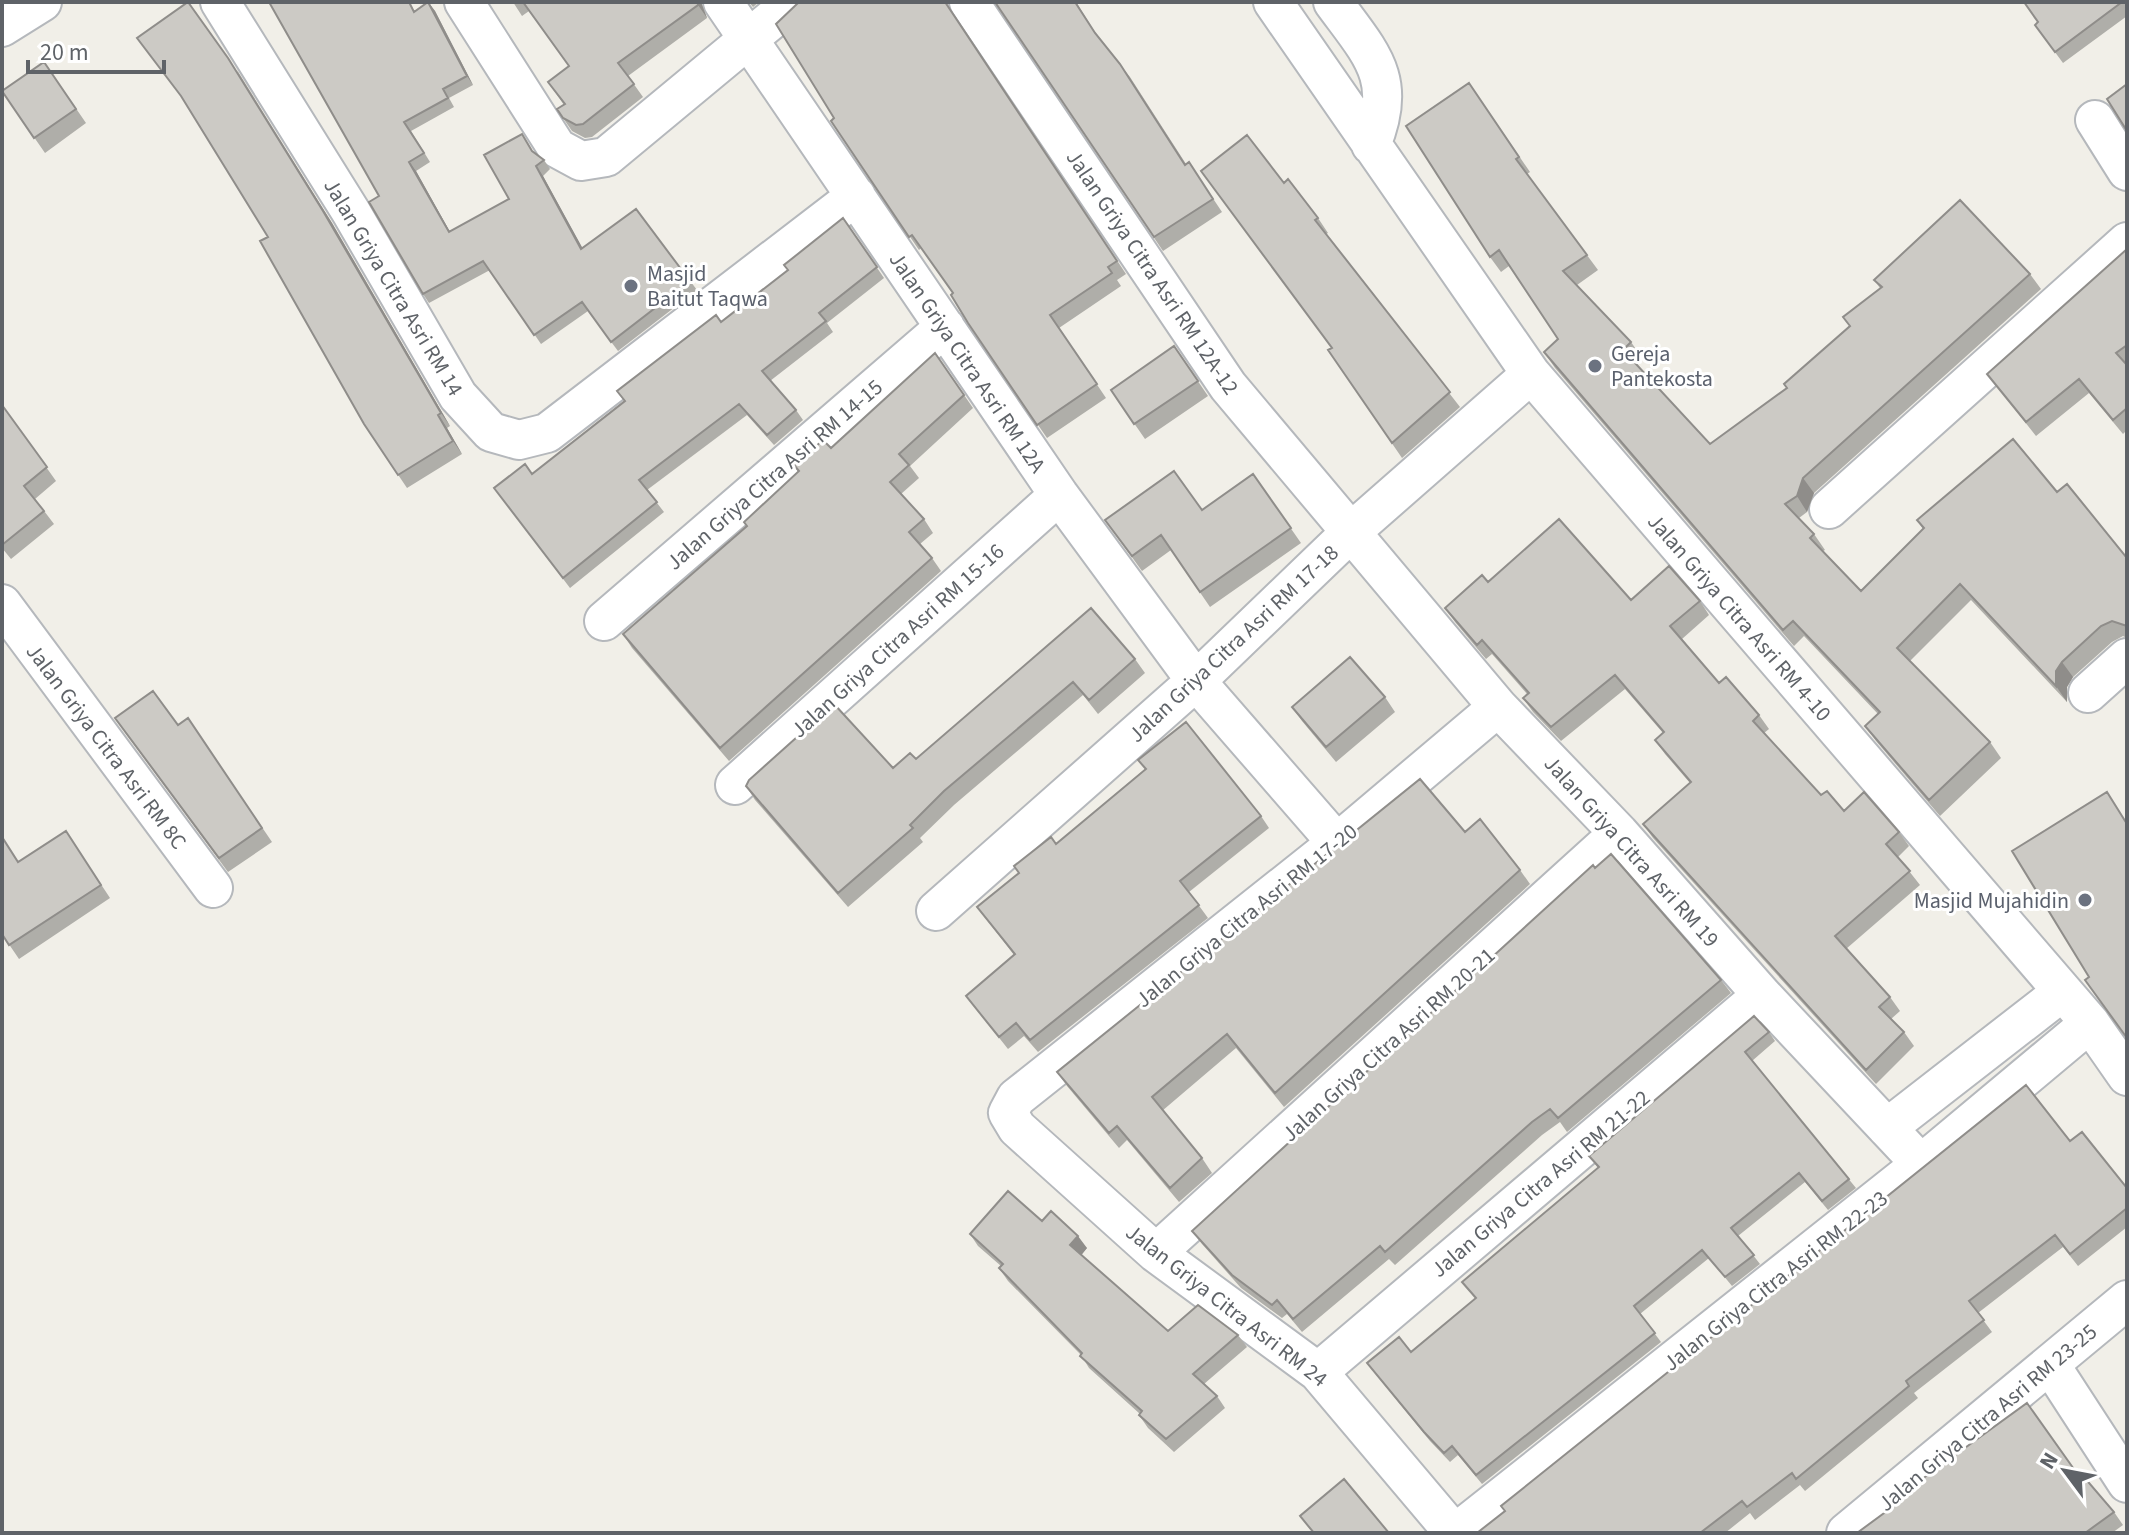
<svg xmlns="http://www.w3.org/2000/svg" width="2129" height="1535" viewBox="0 0 2129 1535" font-family="'Source Sans 3',sans-serif">
  <style>
    .lines { fill: none; stroke-linecap: round; stroke-linejoin: round }
    .street-casing { stroke: #b5b8bc; stroke-width: 42 }
    .street { stroke: #fff; stroke-width: 38 }
    .wall { fill: #afaea9 }
    .shaded-wall { fill: #8f8d8a }
    .building { fill: #cccac5; stroke: #8f8d8a; stroke-width: 2 }
    .worship-dot { fill: #6b7280; stroke: #fff; stroke-width: 3 }
    .labels { text-anchor: middle; stroke-width: 6; stroke-linejoin: round; paint-order: stroke }
    .street-label { font-size: 22px; fill: #5f6368; stroke: #fff }
    .worship-label { font-size: 22px; fill: #5b616d; stroke: #fff; text-anchor: start }
  </style>
  <rect width="100%" height="100%" fill="#f1efe8"/>
  <g class="lines">
    <g class="street-casing">
      <path id="street" d="M220,2L351,212L458,396L491,432L519,440L547,433L856,196
        M464,2L557,148L581,161L606,157L793,2
        M723,2L1059,495L1196,681L1337,843
        M969,2L1228,386L1498,707L1619,833L1762,995L1921,1164
        M1273,2L1531,374L2090,1023L2127,1076
        M1333,2C1371,54 1399,79 1371,145
        M2,27L42,2
        M2095,120L2127,171
        M1829,509L2127,242
        M2,604L213,888
        M604,621L945,327
        M2088,693L2127,658
        M735,785L1059,495
        M936,911L1196,681L1351,532L1531,374
        M1887,1128L2062,992
        M1156,1253L1619,833
        M2051,1366L2127,1483
        M1318,1372L1762,995
        M1454,1533L1318,1372L1156,1253L1017,1128L1008,1113L1016,1098L1337,843L1498,707
        M1456,1533L1921,1164L2090,1023
        M1846,1533L2127,1300"/>
    </g>
    <use href="#street" class="street"/>
  </g>
  <path class="wall" d="M428,2L435,11L473,85L449,98L454,107L411,131L430,162L416,171L450,232L509,199L534,152L544,160L550,169L543,176L582,248L636,209L697,290L618,351L588,311L541,344L490,270L429,303L423,294L379,196L416,11Z
    M513,2H701L707,18L628,76L643,97L592,137L585,138L572,131L563,118L564,105L548,82L569,66L529,11L522,16Z
    M749,2H759L753,7Z
    M995,2H1076L1098,37L1130,77L1186,164L1198,176L1222,212L1163,251Z
    M2024,2H2127V16L2063,63L2035,25L2038,22Z
    M947,4L1126,274L1117,280L1121,286L1059,328L1106,398L1047,438L968,323L953,293L921,248L919,250L831,121Z
    M44,62L86,123L45,153L2,91Z
    M237,70L332,223L450,426L447,428L462,454L407,488L364,424Z
    M1469,83L1530,172L1527,174L1598,270L1577,285L1631,342L1642,358L1636,364L1710,444L1787,388L1849,326L1880,288L1874,280L2030,274L2041,289L1814,493L1807,512L1799,518L1814,534L1825,550L1823,551L1861,591L1923,529L1917,520L2057,492L2127,558V638L2123,636L2112,642L2073,677L2067,687V702L1971,600L1910,661L1990,742L2001,758L1940,816L1876,741L1865,726L1878,714L1804,636L1794,646L1555,368L1544,352L1558,339L1509,266L1501,272L1490,257Z
    M1284,183L1318,218L1328,233L1326,234L1460,407L1402,458L1328,350L1331,348Z
    M843,218L884,278L827,323L833,332L770,381L796,410L803,420L774,445L747,415L647,490L664,512L570,588L502,498L788,270Z
    M2127,249V430L2123,434L2089,393L2036,436L1987,374Z
    M1174,346L1208,396L1145,439L1111,390Z
    M935,353L973,408L910,466L919,478L901,494L924,519L933,533L920,544L932,558L941,571L729,761L632,648L623,634L746,526L798,472L794,465L831,448Z
    M2,405L56,481L35,499L54,524L11,559L2,548Z
    M1253,474L1301,543L1210,607L1171,550L1142,571L1105,520L1202,510Z
    M1488,582L1631,600L1700,601L1709,615L1682,639L1719,683L1759,715L1769,729L1764,733L1821,795L1844,811L1899,832L1909,846L1898,857L1920,885L1846,949L1890,997L1900,1011L1891,1019L1904,1032L1914,1046L1876,1084L1653,838L1643,824L1690,783L1665,754L1655,740L1663,733L1625,689L1561,741L1533,712L1523,698L1527,694L1492,654L1486,659L1455,622L1445,608Z
    M1091,608L1135,659L1145,673L1098,714L1083,695L954,805L920,838L923,842L848,907L755,800L746,786L893,768L916,759Z
    M1385,697L1395,712L1336,762L1302,721L1292,707Z
    M188,718L272,842L228,872L124,731L178,725Z
    M1138,760L1261,816L1269,828L1189,892L1208,918L1038,1052L1024,1036L1008,1049L966,996L1014,955L977,907L1056,844L1145,769Z
    M1465,832L1520,870L1530,884L1284,1107L1236,1048L1162,1111L1202,1158L1212,1173L1179,1202L1127,1140L1119,1148L1067,1086L1057,1072Z
    M75,845L110,898L19,959L2,934L19,862Z
    M1721,980L1731,993L1567,1132L1560,1122L1542,1135L1395,1265L1389,1259L1302,1332L1287,1314L1282,1318L1241,1288L1202,1244L1192,1231Z
    M1769,1032L1775,1041L1752,1061L1856,1188L1828,1210L1805,1182L1738,1236L1760,1264L1732,1286L1709,1258L1640,1314L1661,1342L1482,1484L1458,1455L1450,1462L1430,1441L1367,1363L1411,1352L1476,1299L1462,1282L1598,1168L1589,1156Z
    M2070,1141L2127,1188V1227L2078,1266L2063,1247L1978,1313L1992,1332L1914,1393L1918,1398L1805,1491L1800,1485L1755,1520L1750,1513L1725,1533H1477Z
    M1042,1221L1087,1248L1081,1255L1168,1331L1238,1335L1247,1347L1204,1384L1217,1396L1225,1408L1174,1452L1148,1428L1139,1415L1140,1414L1089,1368L1081,1355L1008,1281L999,1268L1001,1266L978,1246L970,1234Z
    M2076,1472L2114,1512L2123,1525L2112,1533H1857L1910,1494Z"/>
  <path class="shaded-wall" d="M428,2L435,11L473,85L467,76Z
    M697,2H701L707,18L698,5Z
    M228,58L332,223L450,426L441,413Z
    M409,162L416,171L455,241L449,232Z
    M536,166L543,176L588,258L581,249Z
    M438,415L447,428L462,454L453,441Z
    M1803,478L1814,493L1807,512L1797,496Z
    M2062,662L2073,677L2067,687V702L2056,686V671Z
    M1078,1236L1087,1248L1079,1258L1070,1245Z"/>
  <path class="building" d="M188,2L228,58L323,211L441,413L438,415L453,441L398,475L364,424L260,241L268,237L181,96L137,38Z
    M269,2H409L414,12L428,2L467,76L443,89L448,98L404,122L424,153L409,162L449,232L509,199L484,155L522,134L532,151L544,160L536,166L581,249L636,209L690,281L611,342L582,302L534,335L483,261L423,294L369,202L379,196Z
    M523,2H697L698,5L618,63L634,84L583,124L576,125L563,118L557,109L565,104L548,82L569,66Z
    M799,2H945L1117,261L1108,267L1112,273L1050,315L1097,384L1037,425L968,323L951,295L953,293L912,235L909,237L831,121L834,118L776,24Z
    M995,2H1075L1095,33L1120,64L1185,165L1189,162L1213,199L1154,237Z
    M2024,2H2122L2055,52L2035,25L2038,22Z
    M44,62L76,109L34,138L2,91Z
    M1469,83L1519,157L1516,159L1587,255L1563,271L1631,342L1623,350L1710,444L1787,388L1784,384L1850,326L1843,317L1882,287L1874,280L1960,200L2030,274L1803,478L1797,496L1785,504L1814,534L1810,538L1861,591L1924,528L1917,520L2013,439L2057,492L2067,484L2127,558V626L2112,621L2101,626L2062,662L2056,671V686L1960,584L1897,648L1990,742L1929,800L1865,726L1880,712L1793,621L1783,630L1544,352L1558,339L1499,250L1490,257L1406,126Z
    M2127,84V131L2107,99Z
    M1247,135L1284,183L1288,179L1318,218L1315,220L1450,392L1392,443L1328,350L1332,348L1201,171Z
    M843,218L877,267L819,313L826,321L762,371L796,410L767,435L739,404L639,480L657,502L563,578L494,488L525,464L532,474L625,401L617,391L716,315L721,322L788,270L784,265Z
    M2127,249V345L2116,353L2127,365V408L2113,420L2079,379L2026,422L1987,374Z
    M1174,346L1198,381L1134,424L1111,390Z
    M935,353L964,395L899,454L909,465L890,482L924,519L909,532L932,558L720,748L623,634L747,526L744,522L799,471L794,465L823,440L831,448Z
    M2,405L47,467L24,486L44,511L2,545Z
    M1174,471L1202,510L1253,474L1291,528L1200,592L1161,535L1132,556L1105,520Z
    M1559,519L1631,600L1669,566L1700,601L1670,626L1719,683L1726,677L1759,715L1753,721L1821,795L1827,791L1844,811L1864,792L1899,832L1886,844L1910,871L1835,936L1890,997L1879,1007L1904,1032L1866,1070L1643,824L1691,782L1655,740L1664,732L1615,675L1551,727L1523,698L1529,693L1482,640L1477,645L1445,608L1482,575L1488,582Z
    M1091,608L1135,659L1089,700L1073,682L944,791L910,825L913,828L838,893L746,786L749,780L834,704L893,768L910,753L916,759Z
    M1350,657L1385,697L1326,747L1292,707Z
    M153,691L178,725L188,718L262,828L219,858L115,718Z
    M1186,722L1261,816L1180,881L1199,905L1030,1040L1016,1023L999,1037L966,996L1015,954L977,907L1019,873L1014,866L1051,837L1056,844L1146,769L1138,760Z
    M1420,779L1465,832L1480,819L1520,870L1275,1093L1227,1034L1152,1097L1202,1158L1170,1188L1117,1126L1109,1133L1057,1072Z
    M2107,792L2127,824V1038L2085,980L2089,977L2012,851Z
    M66,831L101,885L9,945L2,934V837L18,862Z
    M1611,854L1721,980L1558,1118L1550,1109L1532,1122L1385,1252L1380,1246L1293,1319L1277,1300L1272,1305L1232,1275L1192,1231L1593,865L1595,868Z
    M1754,1016L1769,1032L1745,1052L1849,1179L1822,1201L1799,1173L1731,1228L1754,1255L1725,1277L1702,1250L1634,1306L1655,1333L1476,1475L1452,1446L1444,1453L1424,1432L1367,1363L1399,1337L1411,1352L1476,1298L1462,1282L1599,1167L1589,1156Z
    M2026,1085L2070,1141L2082,1132L2127,1188V1208L2070,1254L2055,1235L1969,1301L1984,1320L1906,1381L1909,1386L1796,1479L1792,1473L1747,1507L1742,1501L1700,1533H1477L1505,1511L1501,1506Z
    M1008,1191L1042,1221L1051,1211L1078,1236L1070,1245L1168,1331L1198,1305L1238,1335L1193,1374L1217,1396L1166,1439L1139,1415L1142,1411L1080,1356L1082,1353L999,1268L1003,1264L970,1234Z
    M2027,1403L2076,1472L2078,1470L2114,1512L2085,1533H1857L1910,1494L1908,1490L1918,1482Z
    M1344,1479L1389,1533H1314L1300,1516Z"/>
  <g class="worship-dot">
    <circle cx="631" cy="286" r="8"/>
    <circle cx="1595" cy="366" r="8"/>
    <circle cx="2085" cy="900" r="8"/>
  </g>
  <g class="labels">
    <g class="street-label">
      <text transform="translate(1153 272) rotate(56)" y="8">Jalan Griya Citra Asri RM 12A-12</text>
      <text transform="translate(394 287) rotate(59)" y="8">Jalan Griya Citra Asri RM 14</text>
      <text transform="translate(968 362) rotate(56)" y="8">Jalan Griya Citra Asri RM 12A</text>
      <text transform="translate(774 474) rotate(-41)" y="8">Jalan Griya Citra Asri RM 14-15</text>
      <text transform="translate(1740 617) rotate(49)" y="8">Jalan Griya Citra Asri RM 4-10</text>
      <text transform="translate(897 640) rotate(-42)" y="8">Jalan Griya Citra Asri RM 15-16</text>
      <text transform="translate(1233 643) rotate(-43)" y="8">Jalan Griya Citra Asri RM 17-18</text>
      <text transform="translate(107 746) rotate(53)" y="8">Jalan Griya Citra Asri RM 8C</text>
      <text transform="translate(1632 851) rotate(48)" y="8">Jalan Griya Citra Asri RM 19</text>
      <text transform="translate(1246 915) rotate(-39)" y="8">Jalan Griya Citra Asri RM 17-20</text>
      <text transform="translate(1388 1044) rotate(-42)" y="8">Jalan Griya Citra Asri RM 20-21</text>
      <text transform="translate(1540 1183) rotate(-40)" y="8">Jalan Griya Citra Asri RM 21-22</text>
      <text transform="translate(1775 1280) rotate(-38)" y="8">Jalan Griya Citra Asri RM 22-23</text>
      <text transform="translate(1227 1305) rotate(38)" y="8">Jalan Griya Citra Asri RM 24</text>
      <text transform="translate(1987 1417) rotate(-40)" y="8">Jalan Griya Citra Asri RM 23-25</text>
    </g>
    <g class="worship-label">
      <text x="647" y="281">Masjid<tspan x="647" dy="25">Baitut Taqwa</tspan></text>
      <text x="1611" y="361">Gereja<tspan x="1611" dy="25">Pantekosta</tspan></text>
      <text x="2069" y="908" text-anchor="end">Masjid Mujahidin</text>
    </g>
  </g>
  <rect width="2129" height="1535" fill="none" stroke="#5f6368" stroke-width="8"/>
  <g transform="translate(2065 1471) rotate(302)" stroke="#ffffff" stroke-width="6" paint-order="stroke">
  <path d="M0-6L14 30L0 20L-14 30Z" fill="#5f6368"/>
  <text y="-12" font-size="22" font-weight="bold" text-anchor="middle" fill="#5f6368">N</text>
  </g>
  <path d="M28 60v12h136v-12" fill="none" stroke="#5f6368" stroke-width="4"/>
  <text x="40" y="60" font-size="24" fill="#5f6368" stroke="#ffffff" stroke-width="6" paint-order="stroke">20 m</text>
</svg>
